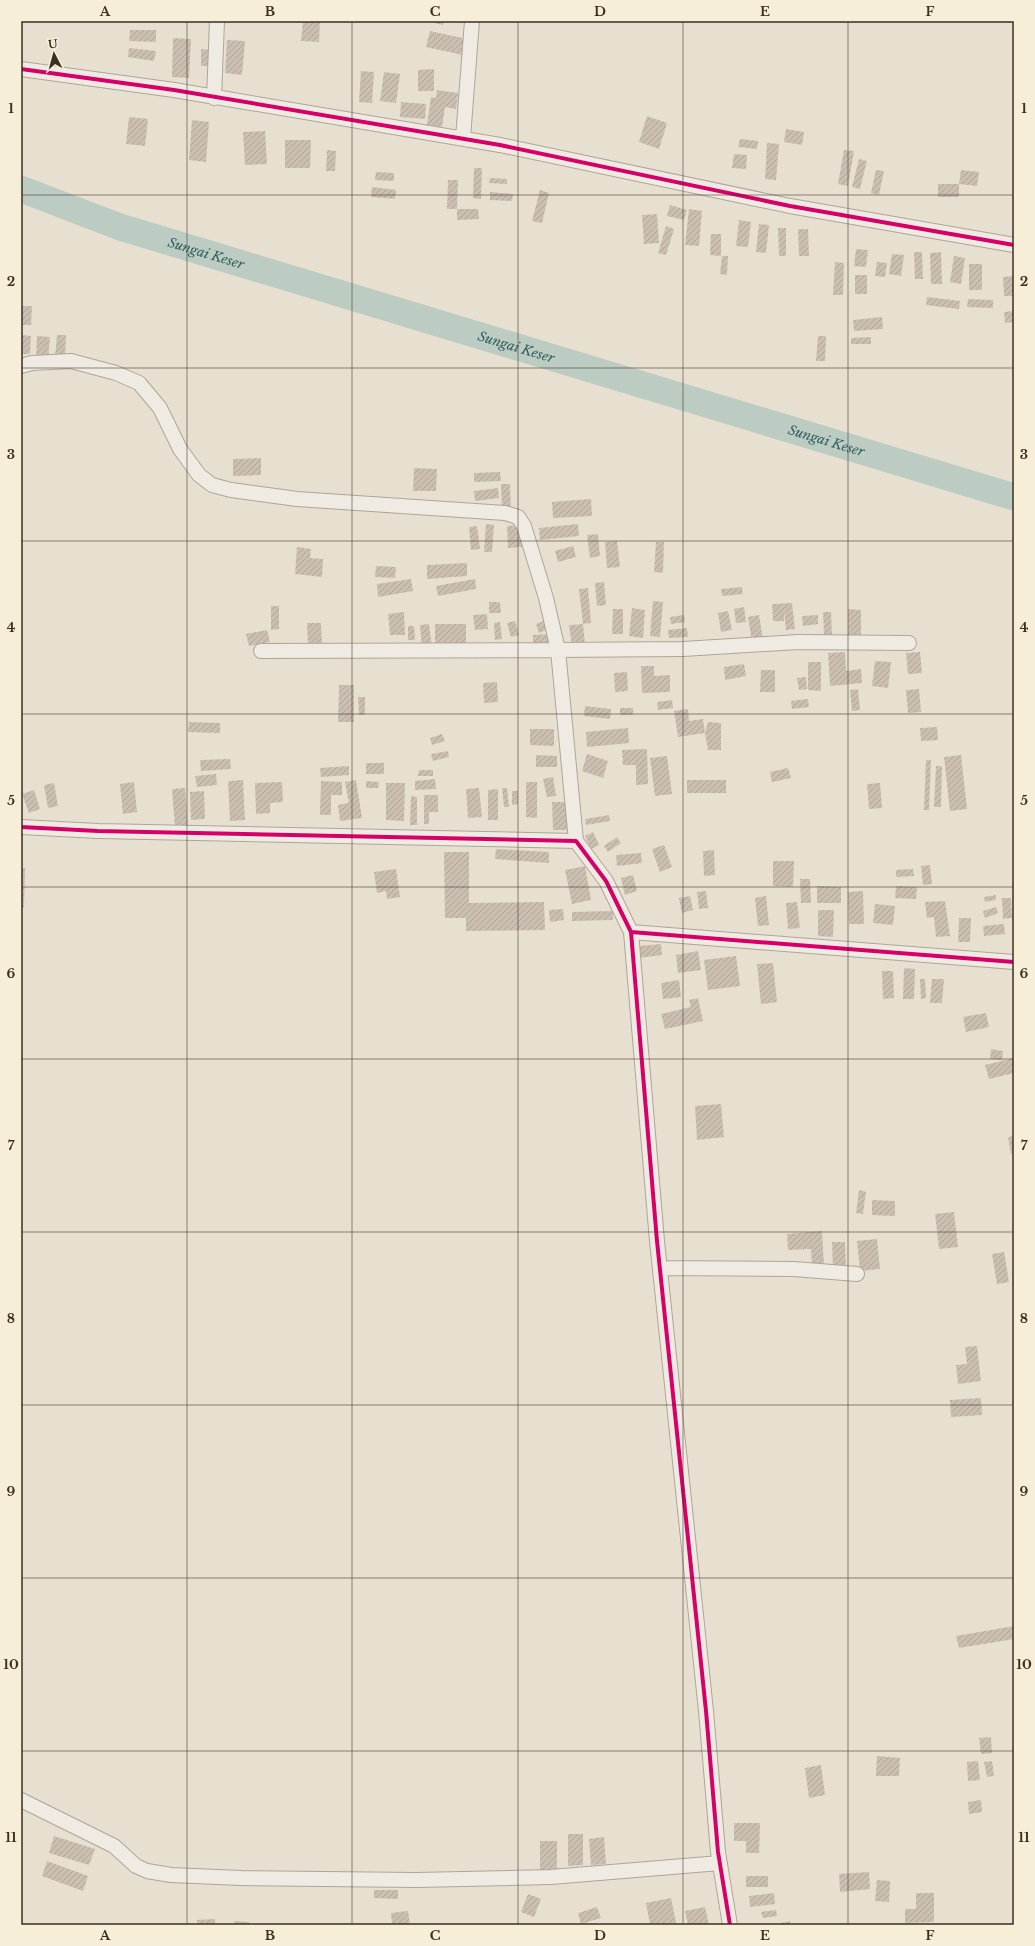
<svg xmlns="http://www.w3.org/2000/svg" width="1035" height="1946" viewBox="0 0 1035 1946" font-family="'Libre Baskerville',serif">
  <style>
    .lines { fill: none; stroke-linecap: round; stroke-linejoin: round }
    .river { stroke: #bcccc2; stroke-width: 27 }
    .building { fill: url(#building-hatch) }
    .street-casing { stroke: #ada599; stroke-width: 16 }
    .street { stroke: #efebe3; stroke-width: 14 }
    .cycleway-casing { stroke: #f7eed8; stroke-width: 6 }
    .cycleway { stroke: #d6006c; stroke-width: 4 }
    .grid { fill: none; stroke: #3d2e20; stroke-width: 1; stroke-opacity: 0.55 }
    .labels { text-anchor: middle; stroke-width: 3; stroke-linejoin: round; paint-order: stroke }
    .water-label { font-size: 13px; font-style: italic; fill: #2f5d5a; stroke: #f7eed8 }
    .neatline { fill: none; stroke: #3d2e20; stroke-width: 1.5 }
    .grid-label { font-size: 13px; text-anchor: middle; font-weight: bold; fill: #3d2e20 }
  </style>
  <defs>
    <pattern id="building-hatch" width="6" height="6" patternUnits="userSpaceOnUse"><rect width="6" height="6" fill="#cbbfb2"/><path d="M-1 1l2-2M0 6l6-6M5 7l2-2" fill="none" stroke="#afa499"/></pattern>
  </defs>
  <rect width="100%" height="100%" fill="#e7e0d1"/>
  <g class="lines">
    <path class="river" id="s1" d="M21,189L120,227L1014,497"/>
  </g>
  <path class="building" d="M303,21H320L319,42L301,41Z
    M435,21H444L443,25L434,23Z
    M130,30H156V42L129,41Z
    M430,31L467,39L463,55L426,47Z
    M173,38L191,39L189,78L172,77Z
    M227,40L245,41L242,75L225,73Z
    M129,48L156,51L154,61L128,57Z
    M201,49L211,50L210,66H201Z
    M434,69V91H418V70Z
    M361,71L374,72L372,103L359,102Z
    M384,72L400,74L396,103L380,101Z
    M437,90L458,93L456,109L445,107L442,127L427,125L431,97L436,98Z
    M401,102L426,104L425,119L400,117Z
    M647,116L667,123L659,149L639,142Z
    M129,117L148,119L145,146L126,144Z
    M192,120L209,122L206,162L189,160Z
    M786,129L804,132L802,145L784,142Z
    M265,131L267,164L245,165L243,132Z
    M740,139L758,141L757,149L738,147Z
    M285,140H311L310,168H285Z
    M767,143L779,144L776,180L765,179Z
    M327,150L336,151L335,171H326Z
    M844,150L854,151L848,186L838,184Z
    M734,154L747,155L746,169L732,168Z
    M859,159L867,161L860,189L852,187Z
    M474,168H482L481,199L473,198Z
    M876,170L884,171L879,195L871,193Z
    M961,170L979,172L977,186L959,184Z
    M376,172L394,173V181L375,180Z
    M490,178L507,179V184L489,183Z
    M448,180H458L457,209H447Z
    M938,184H959V197H938Z
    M372,187L396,190L395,199L371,197Z
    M540,190L549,193L542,223L532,221Z
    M490,192L513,194L512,201L490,200Z
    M670,205L687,210L684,220L667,216Z
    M457,209H478L479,219L457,220Z
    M689,209L702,211L699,246L685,245Z
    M657,214L659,243L644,244L642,215Z
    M739,220L751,222L748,247L736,246Z
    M759,224L769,225L766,253L756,252Z
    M666,226L674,229L666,255L658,253Z
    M778,228H786V256H779Z
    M798,229H808L809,256H799Z
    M711,234H721V256L710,255Z
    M856,249L868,250L866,267L854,266Z
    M914,252H922L923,279H915Z
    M941,252L942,284H931L930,253Z
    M892,254L904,255L901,276L889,274Z
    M722,256H728L727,275L720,274Z
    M954,256L965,258L961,284L950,282Z
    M835,262L844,263L843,295H833Z
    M877,262L887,263L885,277L875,276Z
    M969,264H982V290H969Z
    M855,275H867V294H855Z
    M1014,276V296H1004L1003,277Z
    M927,297L960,301L959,309L926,305Z
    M968,299L993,300V308L967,307Z
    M21,306H32L31,325H21Z
    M1014,311V322L1005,323L1004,312Z
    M882,317L883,329L854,331L853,320Z
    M21,335L31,336L30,354H21Z
    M57,335H66L65,358H55Z
    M37,336L50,337L48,361L36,360Z
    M818,336H826L825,361H816Z
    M871,337V344H851V338Z
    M261,458V475L233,476V459Z
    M414,468L437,469L436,491H413Z
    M500,472L501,481L474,482V473Z
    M501,484H510L511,510L502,511Z
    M498,488L499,498L475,501L474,491Z
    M591,499L592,516L553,518L552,502Z
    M486,524L494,525L492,552H484Z
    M578,524L579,536L540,540L539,528Z
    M521,525L522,547L508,548L507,526Z
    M477,526L480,549L471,550L469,527Z
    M598,534L600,556L590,558L587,535Z
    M617,541L620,567L607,568L605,542Z
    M656,542H664L663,573L654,572Z
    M573,546L576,557L558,562L555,551Z
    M297,547L311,549L310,558L323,559L322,577L295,574Z
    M467,563V576L427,579V565Z
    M376,566L396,567L395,578L375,577Z
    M411,579L413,591L378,597L377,584Z
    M475,579L476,589L438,596L436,586Z
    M604,582L606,605L597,606L595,583Z
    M742,587L743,594L722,596L721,589Z
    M588,588L591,623L583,624L579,589Z
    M653,601L663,602L660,637L650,636Z
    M489,602H500L501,613H489Z
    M792,603L795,629L786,630L784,610V621H773L772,604Z
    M271,606H279V629L271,630Z
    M744,607L746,622L736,623L734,609Z
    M632,608L645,610L643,638L629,636Z
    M613,609H623V634H612Z
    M848,609L861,610V635H848Z
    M728,611L732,630L721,632L718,613Z
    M404,612L405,635H390L388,614Z
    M823,612H831L832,635H824Z
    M487,614L488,629L475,630L473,615Z
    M684,615L685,622L671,624L670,617Z
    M759,615L763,640L752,642L748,617Z
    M818,615V624L803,626L802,616Z
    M546,620L549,629L539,633L536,624Z
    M515,621L519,635L511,637L507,623Z
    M500,622L502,639L495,640L494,623Z
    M307,623H321L322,646L308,647Z
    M429,624L432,648L422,649L420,625Z
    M435,624H466V643H435Z
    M583,624L585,645L572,646L569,625Z
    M408,626H414L415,640H408Z
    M687,628L688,637L669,638L668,630Z
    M267,630L270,642L249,646L246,634Z
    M549,634V646L533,647V635Z
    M845,652L846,671L861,669L862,683L830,686L828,653Z
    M920,652L922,673L908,674L906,653Z
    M875,661L891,662L888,688L872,686Z
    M808,662H821V691L808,690Z
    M744,664L746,676L725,680L724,667Z
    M641,666H654V676L670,675V692L642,693Z
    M761,670H775V692H760Z
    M627,672L628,691L615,692L614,673Z
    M806,677L807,689L799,690L797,678Z
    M497,682L498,702L484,703L483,683Z
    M339,685H354V722H338Z
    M858,689L860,710L852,711L850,690Z
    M919,689L921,712L908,713L906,690Z
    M358,697H365V715H359Z
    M808,699L809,707L792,709L791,701Z
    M672,700L673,708L658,710L657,702Z
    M585,706L611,709L610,719L584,716Z
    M620,708H633V715H620Z
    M688,709L689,721L703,719L705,733L708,722L721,723V750H708L705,733L678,737L674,711Z
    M189,722L220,723V733L188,732Z
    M937,727L938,740L921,741L920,728Z
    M628,728L629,743L587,747L586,732Z
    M530,729H554V746L530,745Z
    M442,734L445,741L432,745L430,738Z
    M647,749L648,784L636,785V765H623L622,750Z
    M448,751L449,757L433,761L431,754Z
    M587,754L608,761L603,778L582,771Z
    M536,755L557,756V767H536Z
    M961,755L967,809L950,811L944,757Z
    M667,756L672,794L655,796L650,758Z
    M230,759L231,769L201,771L200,760Z
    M926,760H931L929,810H924Z
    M366,763H384V774H366Z
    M349,766V775L321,777L320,768Z
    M936,766H942L941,807H934Z
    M788,768L791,778L772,782L770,772Z
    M419,770H433V776H418Z
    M216,774L217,785L197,787L195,776Z
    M553,777L556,796L547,797L543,779Z
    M435,779L436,789L415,790V781Z
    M243,780L245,820L230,821L228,781Z
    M356,780L362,818L340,821L338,805L349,803L345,782Z
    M687,780H726V793H687Z
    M321,781L342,782V795H331V815H320Z
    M366,781L379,782L378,788H366Z
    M134,782L137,812L123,814L120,784Z
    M282,782L283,802L270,803V813L256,814L255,783Z
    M526,782H537V818L526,817Z
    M54,783L58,806L48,808L44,785Z
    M386,783H405L404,821L386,820Z
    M880,783L882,808L869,809L867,784Z
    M185,788L188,827L175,828L172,789Z
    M479,788L482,817L468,818L466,789Z
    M502,788H507L509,807H504Z
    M498,789V820H488V790Z
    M34,790L40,809L29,813L22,794Z
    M204,791L205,819L191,820L190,792Z
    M512,791H518V804L512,805Z
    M424,795H438V812H429V824H424Z
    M411,796L417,797V825H410Z
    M552,802H567V830H553Z
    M609,815L610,821L586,825L585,819Z
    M593,832L599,845L591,849L585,836Z
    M617,837L621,843L608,852L604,846Z
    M664,845L672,867L660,872L652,849Z
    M496,849L549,852V863L495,859Z
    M714,850L715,875L704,876L703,851Z
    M444,852H469V903L544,902L545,930L466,931V918H445Z
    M641,853L642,863L617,866L616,855Z
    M773,861H794L793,887L773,886Z
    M930,865L932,884L923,885L921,866Z
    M585,866L591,900L572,904L565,870Z
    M21,868H25L24,907H21Z
    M396,869L400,897L387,899L386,891L377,893L374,872Z
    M913,869L914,876L896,877V870Z
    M633,875L637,891L625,895L621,878Z
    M800,879H810L811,903H801Z
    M817,886L841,887V903H817Z
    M896,886L917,887L916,899L895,898Z
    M706,891L708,908L699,909L697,892Z
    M863,891L864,924H849L848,892Z
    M996,895V900L985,902L984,897Z
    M690,896L693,910L682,913L679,898Z
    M766,896L769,925L758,926L755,898Z
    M1002,898H1011L1012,918L1003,919Z
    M945,901L950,936L936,937L934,917L927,918L925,902Z
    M797,902L800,928L788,929L786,903Z
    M875,904L895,906L893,925L873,923Z
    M996,907L998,913L985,918L983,911Z
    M563,909L564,920L550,922L549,910Z
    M818,910H834L833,937L818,936Z
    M613,911V920L572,921V912Z
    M959,918H971L970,942H958Z
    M1004,924L1005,934L984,936L983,926Z
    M661,944L662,955L639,958L638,946Z
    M698,951L701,970L678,973L676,955Z
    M736,956L740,986L708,990L704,960Z
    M773,963L777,1002L761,1004L757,964Z
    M904,968L915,969L914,999H903Z
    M882,971H893L894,998L883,999Z
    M920,979H925L926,998L921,999Z
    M932,979H944L942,1003H930Z
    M679,980L681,997L663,999L661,983Z
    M698,998L703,1021L665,1029L661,1014L691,1007L689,1000Z
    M986,1013L989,1027L966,1032L963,1017Z
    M991,1049L1003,1051L1002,1060L990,1059Z
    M1014,1058V1073L989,1079L985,1065Z
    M721,1104L724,1137L697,1140L695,1106Z
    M1014,1136V1153L1011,1154L1008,1137Z
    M859,1190L866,1192L863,1214L856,1213Z
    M872,1200L895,1201V1216L872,1215Z
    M954,1212L958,1247L939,1249L935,1214Z
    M822,1231L824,1266H812L811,1249L788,1250L787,1234Z
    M877,1239L880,1269L860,1271L857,1241Z
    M832,1242H845L846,1269L833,1270Z
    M1004,1252L1009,1282L997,1284L992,1254Z
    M977,1346L981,1381L958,1384L956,1365L967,1364L965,1347Z
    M981,1398L982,1415L951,1417L950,1400Z
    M1014,1626V1639L959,1648L956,1636Z
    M991,1737L992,1753L981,1754L979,1738Z
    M877,1756L900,1758L899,1776H876Z
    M978,1761L980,1780L968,1781L967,1762Z
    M992,1761L994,1776L987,1777L984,1762Z
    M821,1765L825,1795L809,1798L805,1768Z
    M981,1800L982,1812L969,1814L968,1802Z
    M734,1823H760L759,1853H746V1841H734Z
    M568,1834H583V1865L568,1866Z
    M54,1836L95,1849L89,1865L49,1853Z
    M604,1837L606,1864L591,1865L589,1839Z
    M540,1841H557V1870H540Z
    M47,1861L88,1876L83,1891L42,1876Z
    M869,1872L870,1889L840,1892L839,1874Z
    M746,1876H768V1887H746Z
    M877,1880L890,1881L889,1902L875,1901Z
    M374,1890H398V1899L374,1898Z
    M774,1893L775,1904L750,1907L749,1896Z
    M916,1893H934V1922L905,1923V1909H916Z
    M528,1894L541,1899L534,1917L521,1912Z
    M671,1898L676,1923L650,1925L646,1903Z
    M597,1907L601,1918L581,1924L578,1913Z
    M705,1907L709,1925H688L685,1911Z
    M776,1910L777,1916L763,1918L761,1912Z
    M408,1911L410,1925H392L391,1913Z
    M215,1919V1925H197V1920Z
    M234,1921L249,1922V1925H234Z
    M790,1921V1925H781V1923Z"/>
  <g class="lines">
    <g class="street-casing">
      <path id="street" d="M21,69L174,90L500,145L790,206L1014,245
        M214,98L217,21
        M463,138L472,21
        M21,366L32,363L71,361L116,373L139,383L160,408L180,449L199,475L212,485L231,490L297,499L505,513L518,517L524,526L546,598L558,650L261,651
        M21,827L98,831L576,841L606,881L631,932L1014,962
        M576,841L558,650L683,649L798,642L909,643
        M631,932L657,1241L706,1711L718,1852L730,1925
        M660,1268L794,1269L857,1274
        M21,1800L114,1846L136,1866L147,1871L171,1875L241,1878L416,1880L551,1877L720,1863"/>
    </g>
    <use href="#street" class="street"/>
    <g class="cycleway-casing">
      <path id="cycleway" d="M21,69L174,90L500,145L790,206L1014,245
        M21,827L98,831L576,841L606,881L631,932L1014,962
        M631,932L657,1241L706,1711L718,1852L730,1925"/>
    </g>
    <use href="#cycleway" class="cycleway"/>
  </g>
  <path class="grid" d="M187,21V1925M352,21V1925M518,21V1925M683,21V1925M848,21V1925M21,195H1014M21,368H1014M21,541H1014M21,714H1014M21,887H1014M21,1059H1014M21,1232H1014M21,1405H1014M21,1578H1014M21,1751H1014"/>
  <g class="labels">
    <g class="water-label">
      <text dy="5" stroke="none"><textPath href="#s1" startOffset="196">Sungai Keser</textPath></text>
      <text dy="5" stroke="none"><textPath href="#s1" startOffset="520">Sungai Keser</textPath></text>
      <text dy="5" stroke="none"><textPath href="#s1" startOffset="844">Sungai Keser</textPath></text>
    </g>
  </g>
  <rect width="1035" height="1946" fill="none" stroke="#f7eed8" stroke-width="44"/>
  <g transform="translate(54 54) rotate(354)" stroke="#f7eed8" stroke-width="3" paint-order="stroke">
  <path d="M0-3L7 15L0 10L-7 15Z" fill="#3d2e20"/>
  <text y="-6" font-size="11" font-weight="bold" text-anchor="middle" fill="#3d2e20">U</text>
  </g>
  <rect x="22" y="22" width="991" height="1902" class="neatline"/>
  <g class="grid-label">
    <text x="105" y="16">A</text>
    <text x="270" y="16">B</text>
    <text x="435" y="16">C</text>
    <text x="600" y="16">D</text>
    <text x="765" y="16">E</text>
    <text x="930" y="16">F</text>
    <text x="11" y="113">1</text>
    <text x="1024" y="113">1</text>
    <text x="11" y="286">2</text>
    <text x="1024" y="286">2</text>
    <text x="11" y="459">3</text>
    <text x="1024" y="459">3</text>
    <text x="11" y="632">4</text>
    <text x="1024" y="632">4</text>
    <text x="11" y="805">5</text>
    <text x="1024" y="805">5</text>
    <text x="11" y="978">6</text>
    <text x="1024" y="978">6</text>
    <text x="11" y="1150">7</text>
    <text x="1024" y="1150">7</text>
    <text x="11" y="1323">8</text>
    <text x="1024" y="1323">8</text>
    <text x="11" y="1496">9</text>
    <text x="1024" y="1496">9</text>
    <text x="11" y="1669">10</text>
    <text x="1024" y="1669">10</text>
    <text x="11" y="1842">11</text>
    <text x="1024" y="1842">11</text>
    <text x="105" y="1940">A</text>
    <text x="270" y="1940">B</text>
    <text x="435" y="1940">C</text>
    <text x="600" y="1940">D</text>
    <text x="765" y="1940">E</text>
    <text x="930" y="1940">F</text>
  </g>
</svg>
